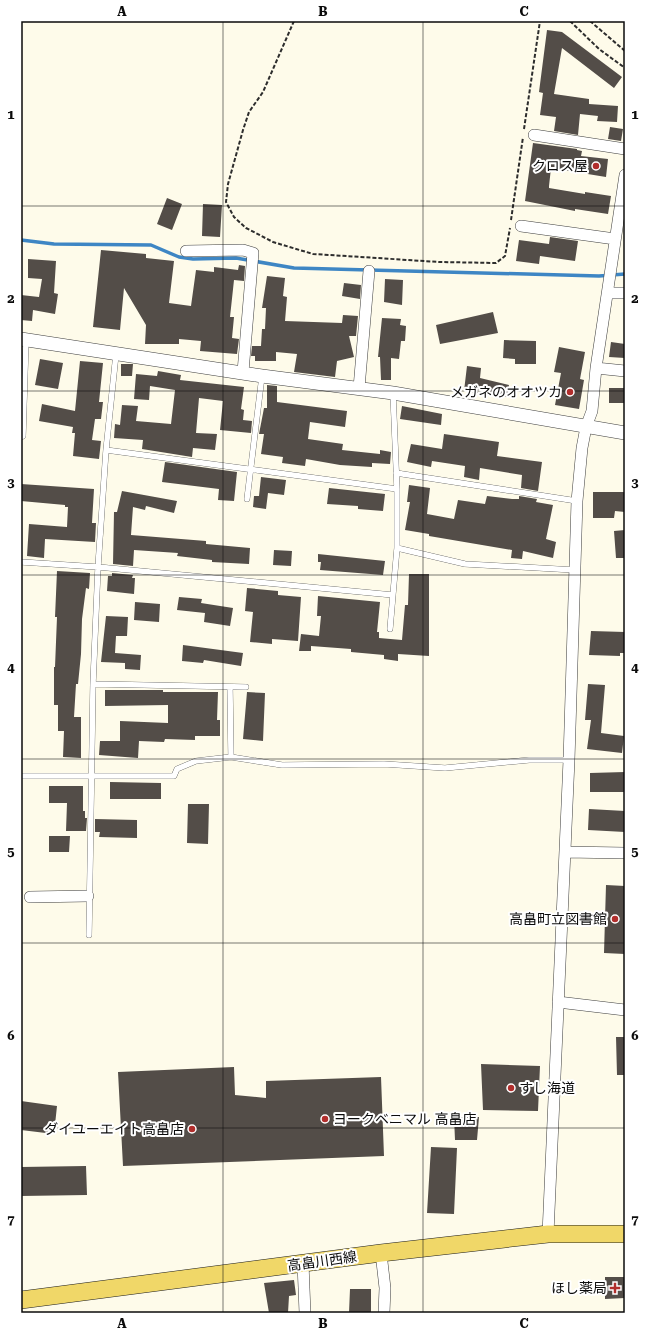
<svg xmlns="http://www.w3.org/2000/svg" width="646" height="1334" viewBox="0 0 646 1334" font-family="'Roboto Serif','Noto Sans JP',serif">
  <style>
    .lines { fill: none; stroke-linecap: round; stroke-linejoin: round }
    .stream { stroke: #3e86c4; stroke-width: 3.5 }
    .building { fill: #534d48 }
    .service-casing { stroke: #3e3e3e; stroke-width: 6 }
    .minor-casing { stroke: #3e3e3e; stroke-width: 12 }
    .tertiary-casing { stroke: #3e3e3e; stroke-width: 14 }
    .primary-casing { stroke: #1c1c1c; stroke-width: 18 }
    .path { stroke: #2d2d2d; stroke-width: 2; stroke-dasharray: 4 2; stroke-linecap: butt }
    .service { stroke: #fff; stroke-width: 5.5 }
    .minor { stroke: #fff; stroke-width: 11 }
    .tertiary { stroke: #fff; stroke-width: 13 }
    .primary { stroke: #f0d768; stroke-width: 17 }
    .grid { fill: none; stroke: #0b0b0b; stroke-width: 1; stroke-opacity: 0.55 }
    .poi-dot { fill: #b12e2c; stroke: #fff; stroke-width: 1.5 }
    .labels { text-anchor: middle; stroke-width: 4; stroke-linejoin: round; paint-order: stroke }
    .poi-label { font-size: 14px; fill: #0b0b0b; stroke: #fff; text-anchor: end }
    .street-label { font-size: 14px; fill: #0b0b0b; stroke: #fff }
    .neatline { fill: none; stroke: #0b0b0b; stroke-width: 1.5 }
    .grid-label { font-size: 13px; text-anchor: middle; font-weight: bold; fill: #0b0b0b }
  </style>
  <rect width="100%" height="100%" fill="#fefbea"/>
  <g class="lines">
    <path class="stream" d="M21,240L54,244L151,245L179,257L193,259L236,258L294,268L599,276L625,274"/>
  </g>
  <path class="building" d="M547,30L562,32L622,77L614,88L562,48L554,94L589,99V104L618,106L617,122L597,121L598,116L580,114L578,135L554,131L556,117L540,115L543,93L539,92Z
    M610,127L623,129L621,141L608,139Z
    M533,143L577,149V150L582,151L581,156L608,159L606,177L551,168L549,186V188L585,194V192L611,196L608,214L575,209V211L525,201Z
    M167,198L182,204L172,230L157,224Z
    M203,204L222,205L220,237L202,236Z
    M550,237L578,241L575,261L540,256L539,264L516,261L519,240L549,244Z
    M101,250L146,254V258L174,261L169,303L191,306L196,270L214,272V267L238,270L239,265L245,266L244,281L234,280L230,317H234L232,338L239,339L237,354L200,351L201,341L179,339V344H145L146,325L124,288L120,330L93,327Z
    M28,259L56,261L54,293L58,294L55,314L33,310L32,321L21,320V295L39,297L42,279L28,278Z
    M267,276L285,278L283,296L287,297L285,321L342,323L343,315L358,316L356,336H349L354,357L337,361L335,377L294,372L297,354L276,352V361H255V356H251L252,346H261L262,329H265L266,308H262Z
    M385,279L403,280L402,305L384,302Z
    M344,283L361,285L360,299L342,296Z
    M493,312L498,333L440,344L436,325Z
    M382,318L401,319L400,325L406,326L405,341H401L399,359L391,358V380H381L380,357H378Z
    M504,340L536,341V364H515V359L503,358Z
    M611,342L625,344V358L609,357Z
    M559,347L585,352L580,379L584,380L579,409L555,405L561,373L554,372Z
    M40,359L63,363L58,389L35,385Z
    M80,361L103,363L99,402H103L101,419H95L92,440L101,441L99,459L73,456L75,433H72L73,427L39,421L42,404L75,411Z
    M121,364H133L132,376H121Z
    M467,366L481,368L480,378L509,385L507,397L478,390V393L464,391Z
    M158,371L181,375L180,380L244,387L241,409L244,410L243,420L252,421L251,433L220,430L223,401L199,398L196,433L217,434L215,450L193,448L192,457L142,449L143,440L114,438L115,424L120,425L122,405L138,406L136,421L171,424L175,390L150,386L149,400L134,399L136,374L157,376Z
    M267,385L277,386V402L347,411L345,427L310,422L308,439L343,444L342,450L380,454V450L391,452L390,464L372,463V467L340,465L306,459L305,466L282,463L283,457L261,454L264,434H259L264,408H267Z
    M609,388H625V403H609Z
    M402,406L442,414L441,425L400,419Z
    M444,434L499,442L497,456L542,462L538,491L521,488L522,475L480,468L479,480L464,477L465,466L432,461L431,467L407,462L411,444L442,449Z
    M165,462L237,472L234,501L218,500L219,489L162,482Z
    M261,477L286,480L284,495L268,493L266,509L253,507L254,496H259Z
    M21,484L94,489L92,523H96L95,542L45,539L44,558L27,556L29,524L67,527L68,507H65V505L21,501Z
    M409,485L430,488L427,514L454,519L458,500L485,504L487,496L512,499H519V496L537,499L536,502L553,505L546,539L556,542L553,558L523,551L522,559L511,558L512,550L429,536V534L405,530L410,502H407Z
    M329,488L385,494L383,511L358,509V506L327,504Z
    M122,491L177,501L174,513L146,506L145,510L133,507L131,535L206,541V544L250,548L249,564L212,562V560L177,556L178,553L134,550L133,566L113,564L114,512H117Z
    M593,492H625V512L615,511L614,518H593Z
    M625,530V558H616L614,531Z
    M274,550L292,551L291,566L273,565Z
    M318,554L385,561L383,575L320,570L321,562H318Z
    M57,571L90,573L89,589L86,588L82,619L81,654L78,684H76L74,717H81V758L63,757L64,731H58V705H54V667H55L57,617H55Z
    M112,573L133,575L132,578H135L134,594L107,591L108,576H112Z
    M409,574H429V656L398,654V661L384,659V655L351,652V649L311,646V651H299L301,634L319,636L321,616H317L318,596L380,602L377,632H379V638L402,640L405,605H408Z
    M247,588L278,591V595L301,597L298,641L272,639V644L250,642L253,612L245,611Z
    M179,597L202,599L201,603L233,608L230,626L204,622L205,613L177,610Z
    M135,602L160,604L159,622L134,620Z
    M106,616L128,617L127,636H116L115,653L141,655L140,670L125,669V663L101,662Z
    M591,631L625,632V653H620V656L589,655Z
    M183,645L243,653L241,666L204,660L203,663L182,661Z
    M588,684L605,685L601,733L624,736L622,753L587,749L591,720H585Z
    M105,690H163V692H218L217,720H220V736H195V740L165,739L164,742L139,741L138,758L99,755L100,741H120V721L168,723V705L105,706Z
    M247,692L265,693L263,741L243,739Z
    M625,772V792H590V773Z
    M110,782L161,783V799H110Z
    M49,786H83V811H85V818H87L86,831H66L67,803H49Z
    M188,804H209L208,844L187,843Z
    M589,809L625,811V832L588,830Z
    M95,819L137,820V838L99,837L100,832H95Z
    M49,836H70L69,852H49Z
    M606,885L625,886V954L604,953Z
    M616,1037H625V1075H617Z
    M481,1064L540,1066L538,1111L483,1110Z
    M234,1067L235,1095L266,1098V1081L381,1077L384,1156L123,1166L118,1072Z
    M21,1101L57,1106L54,1134L21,1130Z
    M454,1117H479L477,1140H455Z
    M431,1147L457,1148L454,1214L427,1213Z
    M86,1166L87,1195L21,1196V1167Z
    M605,1277H625V1298L605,1299Z
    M294,1280L296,1295L289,1296L288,1313H269L264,1283Z
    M350,1289H371V1313H349Z"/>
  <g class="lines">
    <g class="service-casing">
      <path id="service" d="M21,437L23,436L26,340
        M106,450L397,489
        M396,473L577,501
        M247,499L262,376
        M397,548L465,564L575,570
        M21,562L98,567L393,595
        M390,629L397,548V489L393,393
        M93,684L246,687
        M230,687L231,757
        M21,776H174L177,769L196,761L231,757L282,765L384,764L445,768L529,760H569
        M89,935L93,684L98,567L106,450L116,354"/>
    </g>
    <g class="minor-casing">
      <path id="minor" d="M534,135L625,149
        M521,226L615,239
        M186,251L243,250L253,253L243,372
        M608,293H625
        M596,368L625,371
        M359,388L369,271
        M565,852L625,853
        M30,897L88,896
        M558,1002L625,1010
        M548,1234L569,760L577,501L582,448L586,427L592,411L596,368L625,175
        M381,1253L385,1288L384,1313
        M303,1263L305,1313"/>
    </g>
    <g class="tertiary-casing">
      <path id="tertiary" d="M21,339L262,376L393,393L625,433"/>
    </g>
    <g class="primary-casing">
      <path id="primary" d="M21,1300L381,1253L548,1234H625"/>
    </g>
    <path class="path" d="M294,21L263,92L249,112L243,130L228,184L226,202L234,217L246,228L273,242L313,254L440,262L496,263L505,256L510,228
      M570,21L599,49L625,68
      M590,21L625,51
      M524,129L540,21
      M511,220L523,137"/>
    <use href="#service" class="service"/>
    <use href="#minor" class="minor"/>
    <use href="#tertiary" class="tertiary"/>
    <use href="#primary" class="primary"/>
  </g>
  <path class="grid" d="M223,21V1313M423,21V1313M21,206H625M21,391H625M21,575H625M21,759H625M21,943H625M21,1128H625"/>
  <g class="poi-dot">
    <circle cx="596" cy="166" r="4"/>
    <circle cx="570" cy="392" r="4"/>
    <circle cx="615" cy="919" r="4"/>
    <circle cx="511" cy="1088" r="4"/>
    <circle cx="325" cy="1119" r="4"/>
    <circle cx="192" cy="1129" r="4"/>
    <path d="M613 1282h4v4h4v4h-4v4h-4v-4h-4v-4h4z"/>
  </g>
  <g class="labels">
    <g class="poi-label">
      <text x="588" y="171">クロス屋</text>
      <text x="562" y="397">メガネのオオツカ</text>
      <text x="607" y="924">高畠町立図書館</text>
      <text x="519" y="1093" text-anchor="start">すし海道</text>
      <text x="333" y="1124" text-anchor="start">ヨークベニマル 高畠店</text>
      <text x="184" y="1134">ダイユーエイト高畠店</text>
      <text x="607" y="1293">ほし薬局</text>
    </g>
    <g class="street-label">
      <text transform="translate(322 1261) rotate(-8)" y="5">高畠川西線</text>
    </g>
  </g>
  <rect width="646" height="1334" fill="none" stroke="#ffffff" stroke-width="44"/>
  <rect x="22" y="22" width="602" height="1290" class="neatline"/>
  <g class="grid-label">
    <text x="122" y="16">A</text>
    <text x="323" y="16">B</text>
    <text x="524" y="16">C</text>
    <text x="11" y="119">1</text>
    <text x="635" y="119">1</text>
    <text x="11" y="303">2</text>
    <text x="635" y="303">2</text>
    <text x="11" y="487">3</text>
    <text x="635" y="487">3</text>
    <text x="11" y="672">4</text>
    <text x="635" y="672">4</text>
    <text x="11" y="856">5</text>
    <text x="635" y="856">5</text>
    <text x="11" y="1040">6</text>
    <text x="635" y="1040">6</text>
    <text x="11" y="1224">7</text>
    <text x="635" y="1224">7</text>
    <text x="122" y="1328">A</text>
    <text x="323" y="1328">B</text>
    <text x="524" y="1328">C</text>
  </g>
</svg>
